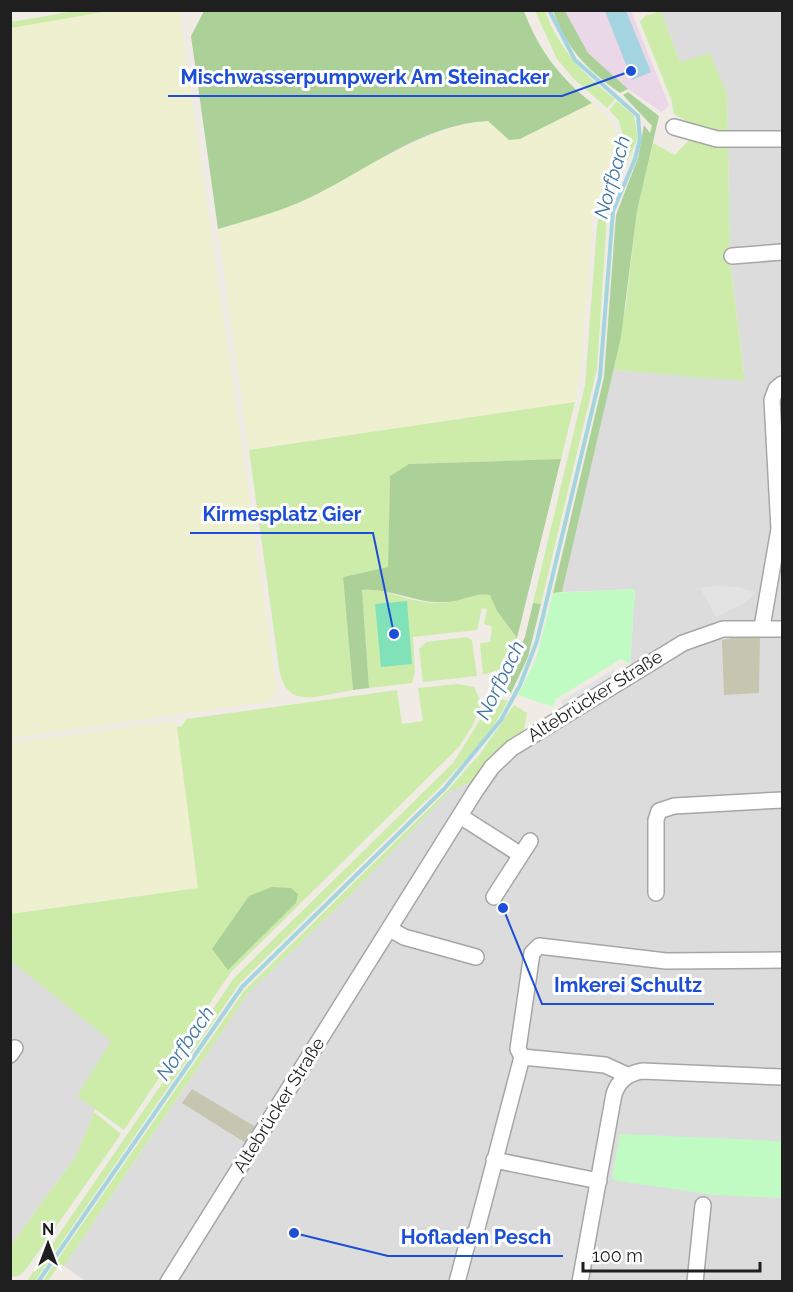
<svg xmlns="http://www.w3.org/2000/svg" width="793" height="1292" viewBox="0 0 793 1292" font-family="Raleway,sans-serif">
  <style>
    .residential { fill: #dddcdc }
    .industrial { fill: #ead7e7 }
    .construction { fill: #c5c5b0 }
    .farmland { fill: #eef0d0 }
    .grass { fill: #cdecaa }
    .forest { fill: #abd199 }
    .park { fill: #c1fbc4 }
    .pitch { fill: #81e2b9 }
    .parking { fill: #e3e3e3 }
    .water { fill: #a4d4df }
    .lines { fill: none; stroke-linecap: round; stroke-linejoin: round }
    .stream { stroke: #a4d4df; stroke-width: 4 }
    .minor-casing { stroke: #a6a6a6; stroke-width: 18 }
    .minor { stroke: #fff; stroke-width: 15 }
    .labels { text-anchor: middle; stroke-width: 6; stroke-linejoin: round; paint-order: stroke }
    .street-label { font-size: 18px; fill: #1f1f1f; stroke: #fff }
    .water-label { font-size: 20px; font-style: italic; fill: #4276a3; stroke: #fff }
    .leader { fill: none; stroke: #1d4ed8; stroke-width: 2 }
    .callout-dot { fill: #1d4ed8; stroke: #fff; stroke-width: 2 }
    .callout-label { font-size: 20px; text-anchor: middle; font-weight: bold; fill: #1d4ed8; stroke: #fff; stroke-width: 6; stroke-linejoin: round; paint-order: stroke }
  </style>
  <rect width="100%" height="100%" fill="#f0ece5"/>
  <path class="residential" d="M661,11H782V1281L87,1282L64,1266L248,993L350,895L449,792L478,779L492,781L511,758L629,684L635,589L562,592L613,370L745,380L730,262L727,94L680,62Z
    M11,939L135,1039L97,1105L76,1156L11,1245Z"/>
  <path class="industrial" d="M565,11H631L669,105L662,112L626,88L588,53Z"/>
  <path class="construction" d="M738,637H760L759,693L724,695L722,640Z
    M192,1089L259,1129L249,1145L182,1103Z"/>
  <path class="farmland" d="M109,11H179L277,690L274,700L266,702L11,738L10,28Z
    M592,103L613,124L618,140L593,214L582,358L575,402L249,450L218,229L302,202L376,161L433,135L461,125L488,121L509,140L520,139Z
    M174,721L177,727L198,888L11,914L10,743Z"/>
  <path class="grass" d="M80,10L109,11L11,28V22Z
    M535,11H545C560,50 583,74 615,99L607,108L573,78L557,59Z
    M661,11L680,62L710,53L727,94L728,135L697,128L674,114L671,99L640,22L645,16Z
    M617,101L634,116L638,138L614,191L607,217L597,369L541,604L533,603L585,385L597,225L624,140L619,121L609,110Z
    M690,139L728,148L730,262L745,381L613,370L626,305L637,211L653,143L675,155Z
    M575,402L561,459L409,464L390,476L388,567L343,577L353,690C319,695 286,712 279,668L249,450Z
    M378,589C399,596 425,606 448,602C463,599 475,592 491,595L497,611L517,638L501,669L483,675L480,643L490,642L492,627L484,624L487,609L482,608L477,630L413,637L415,672L412,683L369,688L362,590Z
    M467,637L472,640L477,676L423,682L419,649L426,642Z
    M458,684L474,687L482,703L472,727L458,748L231,972L124,1130L77,1096L111,1041L11,961L10,940L18,945L11,939V914L198,888L177,727L182,726L186,719L397,690L402,724L423,721L418,688Z
    M495,696L508,701L493,727L472,753L437,790L240,983L35,1281H27L234,978L453,763Z
    M514,705L527,713L524,730L478,779L449,792L350,895L248,993L64,1266L60,1264L48,1281L42,1282L244,991L448,790L480,754Z
    M94,1112L121,1134L29,1265C24,1271 19,1279 11,1276V1245L76,1156Z"/>
  <path class="forest" d="M204,11H524C538,49 560,78 592,103L520,139L509,140L488,121C423,124 366,171 309,198C280,212 248,220 218,229L191,36Z
    M553,11H565L588,53L628,89L620,93C586,69 568,50 553,11Z
    M628,92L659,116L637,211L621,337L562,592L553,593L604,377L616,215L638,158L644,125L650,133L652,126L623,95Z
    M561,459L517,638L497,611L490,595C473,592 461,602 445,602C416,604 390,587 362,590L369,688L353,690L343,577L388,567L390,476L409,464Z
    M533,603L541,604L528,657L511,693L502,688L501,685L525,637Z
    M272,887L291,888L298,894L296,903L228,970L212,949L249,896Z"/>
  <path class="park" d="M635,589L630,664L621,659L556,699L553,707L518,695L536,659L553,593Z
    M620,1134L782,1141V1198L715,1195L618,1181L612,1178Z"/>
  <path class="pitch" d="M407,601L412,664L381,667L375,604Z"/>
  <path class="parking" d="M714,586L740,587L755,593L746,602L716,617L700,588Z
    M614,669L619,677L565,709L561,701Z"/>
  <path class="water" d="M605,11H626L651,72L632,80Z"/>
  <g class="lines">
    <path class="stream" d="M38,1282L242,987L445,788L501,720L520,685L537,641L600,377L613,211L635,159L640,139L638,116L575,60L549,10"/>
    <g class="minor-casing">
      <path id="minor" d="M674,127L717,139H782
        M732,256L782,252
        M762,627L779,529L772,400L776,389L782,384
        M460,816L521,855L494,897
        M521,855L530,841
        M656,893V820L659,811L674,806L782,800
        M390,929L404,937L476,957
        M10,1055L15,1048
        M522,1057L605,1065L627,1075
        M494,1160L599,1181
        M168,1282L476,790L492,767L512,748L683,643L723,629H782
        M457,1282L469,1237L476,1232L522,1057L518,1049L532,953L539,946L666,961L782,960
        M580,1282L614,1094C619,1080 627,1074 642,1071L782,1077
        M695,1282L703,1205"/>
    </g>
    <use href="#minor" class="minor"/>
  </g>
  <g class="labels">
    <g class="street-label">
      <text transform="translate(595 696) rotate(-32)" y="6">Altebrücker Straße</text>
      <text transform="translate(279 1105) rotate(-58)" y="6">Altebrücker Straße</text>
    </g>
    <g class="water-label">
      <text transform="translate(612 177) rotate(-74)" y="7">Norfbach</text>
      <text transform="translate(500 680) rotate(-64)" y="7">Norfbach</text>
      <text transform="translate(185 1043) rotate(-55)" y="7">Norfbach</text>
    </g>
  </g>
  <path class="leader" d="M631 71L562 96H168M394 634L373 533H190M503 908L542 1004H714M294 1233L388 1256H563"/>
  <g class="callout-dot">
    <circle cx="631" cy="71" r="6"/>
    <circle cx="394" cy="634" r="6"/>
    <circle cx="503" cy="908" r="6"/>
    <circle cx="294" cy="1233" r="6"/>
  </g>
  <g class="callout-label">
    <text x="365" y="84">Mischwasserpumpwerk Am Steinacker</text>
    <text x="282" y="521">Kirmesplatz Gier</text>
    <text x="628" y="992">Imkerei Schultz</text>
    <text x="476" y="1244">Hofladen Pesch</text>
  </g>
  <rect width="793" height="1292" fill="none" stroke="#1f1f1f" stroke-width="24"/>
  <g transform="translate(48 1244)" stroke="#ffffff" stroke-width="4.5" paint-order="stroke">
  <path d="M0-4.5L10 22L0 15L-10 22Z" fill="#1f1f1f"/>
  <text y="-9" font-size="16" font-weight="bold" text-anchor="middle" fill="#1f1f1f">N</text>
  </g>
  <path d="M583 1262v9h177v-9" fill="none" stroke="#1f1f1f" stroke-width="3"/>
  <text x="592" y="1262" font-size="18" fill="#1f1f1f" stroke="#ffffff" stroke-width="4.5" paint-order="stroke">100 m</text>
</svg>
